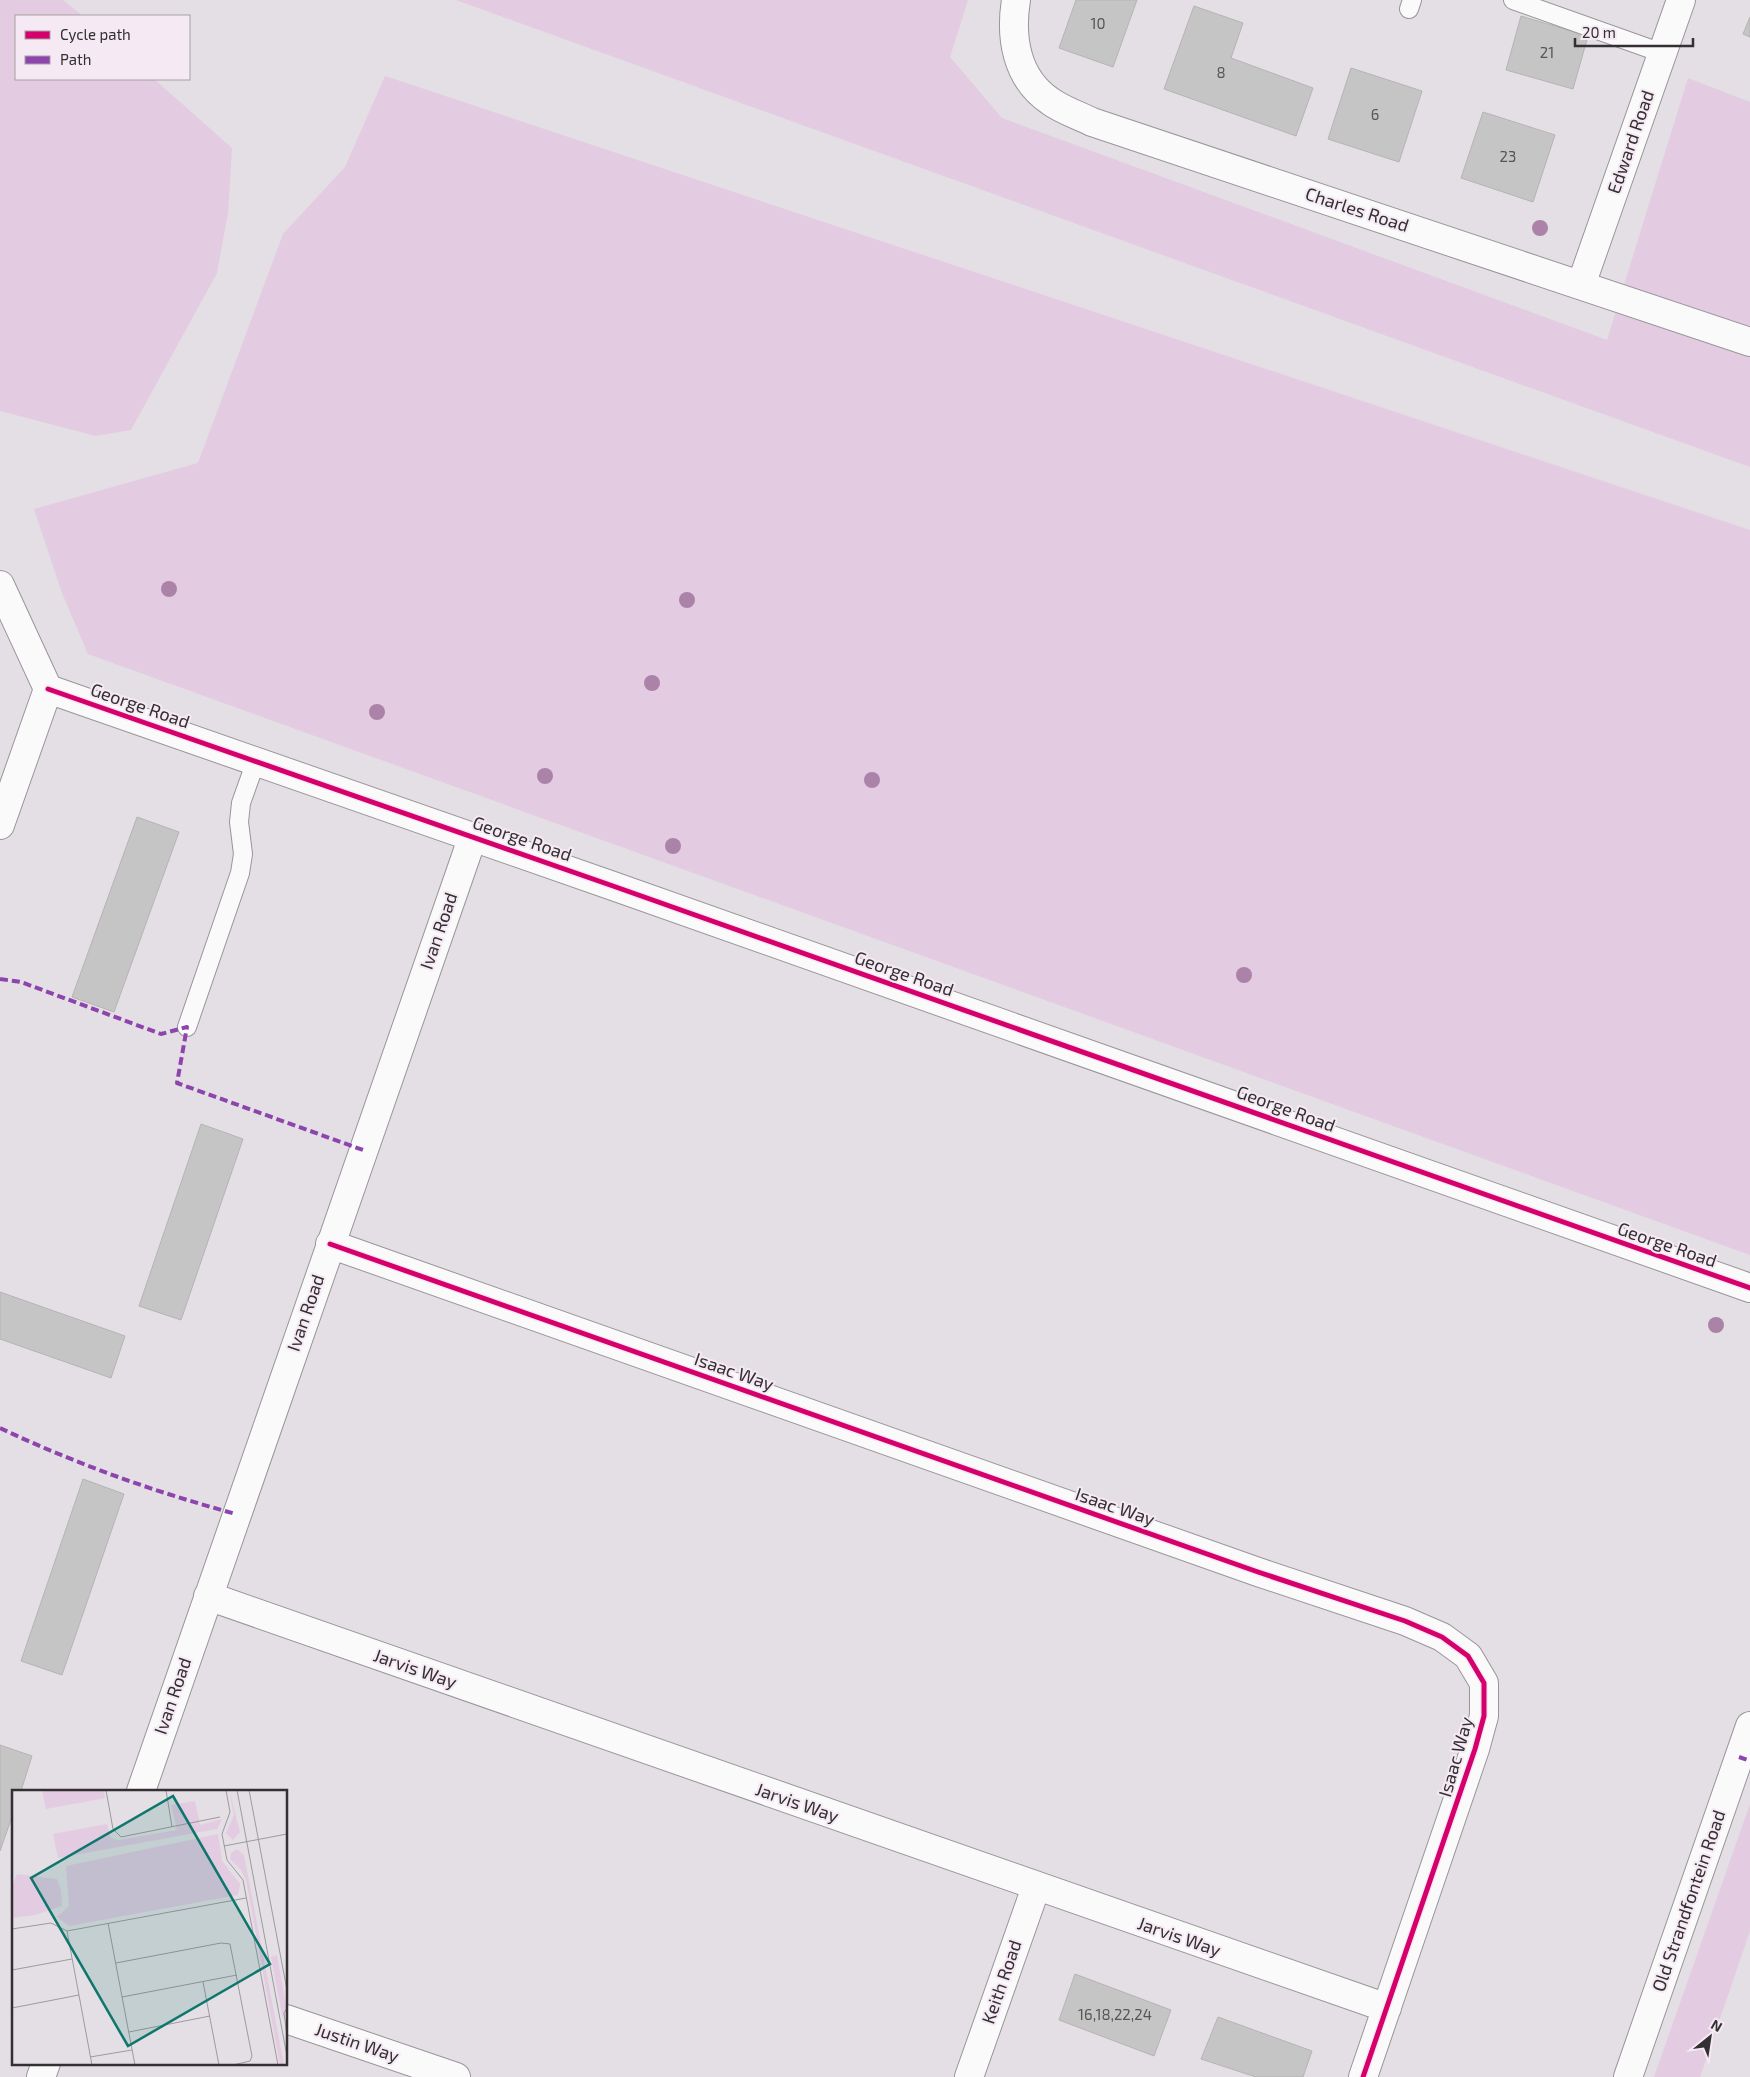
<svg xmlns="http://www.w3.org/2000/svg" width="1750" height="2077" viewBox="0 0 1750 2077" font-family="'Exo 2',sans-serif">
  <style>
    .green { fill: #e3cbe1 }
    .building { fill: #c6c5c5; stroke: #b5b3b3 }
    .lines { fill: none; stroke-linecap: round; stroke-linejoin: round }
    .lane-casing { stroke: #999599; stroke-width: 20 }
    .street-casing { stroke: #999599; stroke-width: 30 }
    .lane { stroke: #fbfafb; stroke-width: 18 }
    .street { stroke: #fbfafb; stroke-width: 28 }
    .quiet { stroke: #8e44ad; stroke-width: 4; stroke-dasharray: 8 4; stroke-linecap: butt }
    .cycleway-casing { stroke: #f5eaf3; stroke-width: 8 }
    .cycleway { stroke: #d6006c; stroke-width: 5 }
    .tree { fill: #ab83a9 }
    .labels { text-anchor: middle; stroke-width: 4; stroke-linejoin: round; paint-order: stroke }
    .number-label { font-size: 15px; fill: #585457 }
    .street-label { font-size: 18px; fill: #332f32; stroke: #f5eaf3 }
    .inset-road { fill: none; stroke: #9d999d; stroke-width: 1 }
    .view { fill: #0f766e; fill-opacity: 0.15; stroke: #0f766e; stroke-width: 2.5 }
    .inset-edge { fill: none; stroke: #332f32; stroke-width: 2.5 }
  </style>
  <rect width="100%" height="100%" fill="#e4dfe4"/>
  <path class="green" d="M0,0H63L83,16H16V79H154L232,148L228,213L217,273L131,430L96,436L0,411Z
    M456,0H968L950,57L1002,118L1607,340L1688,78L1750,102V467Z
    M385,76L1750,530V1255L88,654L62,593L34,509L198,463L283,234L345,167Z
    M1750,1804V1931L1700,2077H1654Z"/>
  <path class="building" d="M1076,0H1137L1113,67L1059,48Z
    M1194,6L1243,23L1231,58L1313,88L1296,136L1164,89Z
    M1521,16L1588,36L1573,89L1506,70Z
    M1750,17V37L1743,34Z
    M1351,68L1422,91L1399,162L1328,139Z
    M1483,112L1555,135L1533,202L1461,178Z
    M137,817L179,832L114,1012L72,997Z
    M201,1124L243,1139L181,1320L139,1306Z
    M0,1292L125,1336L111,1378L0,1339Z
    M83,1479L124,1494L62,1675L21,1661Z
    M0,1745L32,1756L21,1791H14V1811L0,1851Z
    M1075,1974L1171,2010L1154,2056L1059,2020Z
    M1218,2017L1312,2051L1303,2077H1256L1201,2059Z"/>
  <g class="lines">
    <g class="lane-casing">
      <path id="lane" d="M1513,0L1662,53
        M1409,9L1412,0
        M187,1027L240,873L243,854L239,822L241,803L256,761"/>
    </g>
    <g class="street-casing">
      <path id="street" d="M1016,0C1010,37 1016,78 1050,101C1062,110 1078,115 1092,122L1750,342
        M1581,285L1681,0
        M0,585L48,689
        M48,689L613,886L1750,1288
        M0,825L48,689
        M330,1244L1258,1572L1405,1621L1442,1637L1468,1656L1484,1683V1716L1475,1749L1363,2077
        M208,1596L1387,2008
        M141,1791L473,836
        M286,2019L456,2077
        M41,2077L46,2063
        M969,2077L1036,1887
        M1628,2077L1750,1726"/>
    </g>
    <use href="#lane" class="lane"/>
    <use href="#street" class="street"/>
    <path class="quiet" d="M0,979L21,982L161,1034L187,1027L177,1083L363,1150
      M0,1428C76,1464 155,1492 236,1514
      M1739,1757L1750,1761"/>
    <g class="cycleway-casing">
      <path id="cycleway" d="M48,689L613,886L1750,1288
        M330,1244L1258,1572L1405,1621L1442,1637L1468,1656L1484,1683V1716L1475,1749L1363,2077"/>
    </g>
    <use href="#cycleway" class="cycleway"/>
  </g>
  <g class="tree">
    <circle cx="1540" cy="228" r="8"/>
    <circle cx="169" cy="589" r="8"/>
    <circle cx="687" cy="600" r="8"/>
    <circle cx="652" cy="683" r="8"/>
    <circle cx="377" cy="712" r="8"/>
    <circle cx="545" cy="776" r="8"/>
    <circle cx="872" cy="780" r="8"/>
    <circle cx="673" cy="846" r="8"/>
    <circle cx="1244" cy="975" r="8"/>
    <circle cx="1716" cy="1325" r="8"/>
  </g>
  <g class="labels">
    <g class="number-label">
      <text x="1098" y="29">10</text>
      <text x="1547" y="58">21</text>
      <text x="1221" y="78">8</text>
      <text x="1375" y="120">6</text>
      <text x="1508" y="162">23</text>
      <text x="1115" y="2020">16,18,22,24</text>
    </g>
    <g class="street-label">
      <text transform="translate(1631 142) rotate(-71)" y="6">Edward Road</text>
      <text transform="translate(1357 210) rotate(18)" y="6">Charles Road</text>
      <text transform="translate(140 706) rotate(19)" y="6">George Road</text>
      <text transform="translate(522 839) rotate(19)" y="6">George Road</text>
      <text transform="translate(439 931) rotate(-71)" y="6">Ivan Road</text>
      <text transform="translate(904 974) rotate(19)" y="6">George Road</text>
      <text transform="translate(1286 1109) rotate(20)" y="6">George Road</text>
      <text transform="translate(1667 1245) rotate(19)" y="6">George Road</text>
      <text transform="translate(306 1313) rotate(-71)" y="6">Ivan Road</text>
      <text transform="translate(734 1372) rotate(19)" y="6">Isaac Way</text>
      <text transform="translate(1115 1507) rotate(19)" y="6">Isaac Way</text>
      <text transform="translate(415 1669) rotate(19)" y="6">Jarvis Way</text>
      <text transform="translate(173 1696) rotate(-71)" y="6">Ivan Road</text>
      <text transform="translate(1456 1757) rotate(-74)" y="6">Isaac Way</text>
      <text transform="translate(797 1803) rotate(19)" y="6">Jarvis Way</text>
      <text transform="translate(1689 1901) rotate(-71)" y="6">Old Strandfontein Road</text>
      <text transform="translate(1179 1937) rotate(19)" y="6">Jarvis Way</text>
      <text transform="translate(1002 1982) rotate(-71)" y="6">Keith Road</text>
      <text transform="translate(357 2043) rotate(19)" y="6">Justin Way</text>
    </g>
  </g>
  <g transform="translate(12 1790)">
    <rect width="275" height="275" fill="#e4dfe4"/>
    <path d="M30,0H92L93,8L34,19ZM217,0L228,42L221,50L214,43L222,25ZM183,11L188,35L210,29L205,39L46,68L41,44L95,34L99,48L106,50L165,40L159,15ZM206,44L210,71L228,94L226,105L57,136L45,127L57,116L54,76ZM225,59L232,65L272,275H268L234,90L229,80L218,69L219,63ZM5,84L45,89L49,100L50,116L23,125L0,128V96ZM265,165L274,216L271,229L259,167Z" fill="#e3cbe1"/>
    <path class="inset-road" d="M94,0L101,39L109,47L208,27M154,0L160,37M214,0L218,22L210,44L215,70L231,90L266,275M225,0L275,266M237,0L275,200M212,56L275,44M96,133L123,275M0,139L39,133L55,141M55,141L234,108M55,141L80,275M104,173L209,153L218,154L240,266L238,271L221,275M0,180L60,169M191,192L207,275M110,207L225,185M0,218L67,205M275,218L272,223L275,246M117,242L198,226M78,267L120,260"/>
    <path class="view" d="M161,6L258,174L116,256L19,88Z"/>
    <rect width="275" height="275" class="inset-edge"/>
  </g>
  <rect x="15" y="15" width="175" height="65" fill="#f5eaf3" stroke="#a79fa6"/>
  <rect x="25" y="31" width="25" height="8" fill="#d6006c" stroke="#a79fa6"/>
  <text x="60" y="40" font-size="15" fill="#332f32">Cycle path</text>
  <rect x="25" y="56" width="25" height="8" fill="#8e44ad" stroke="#a79fa6"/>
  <text x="60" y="65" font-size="15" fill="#332f32">Path</text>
  <g transform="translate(1710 2037) rotate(30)" stroke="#f5eaf3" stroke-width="4" paint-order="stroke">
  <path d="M0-4L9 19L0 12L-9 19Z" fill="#332f32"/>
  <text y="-8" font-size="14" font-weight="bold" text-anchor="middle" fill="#332f32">N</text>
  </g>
  <path d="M1575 38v8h118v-8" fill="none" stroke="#332f32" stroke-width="2.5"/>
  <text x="1582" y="38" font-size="15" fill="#332f32" stroke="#f5eaf3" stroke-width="4" paint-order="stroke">20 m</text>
</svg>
